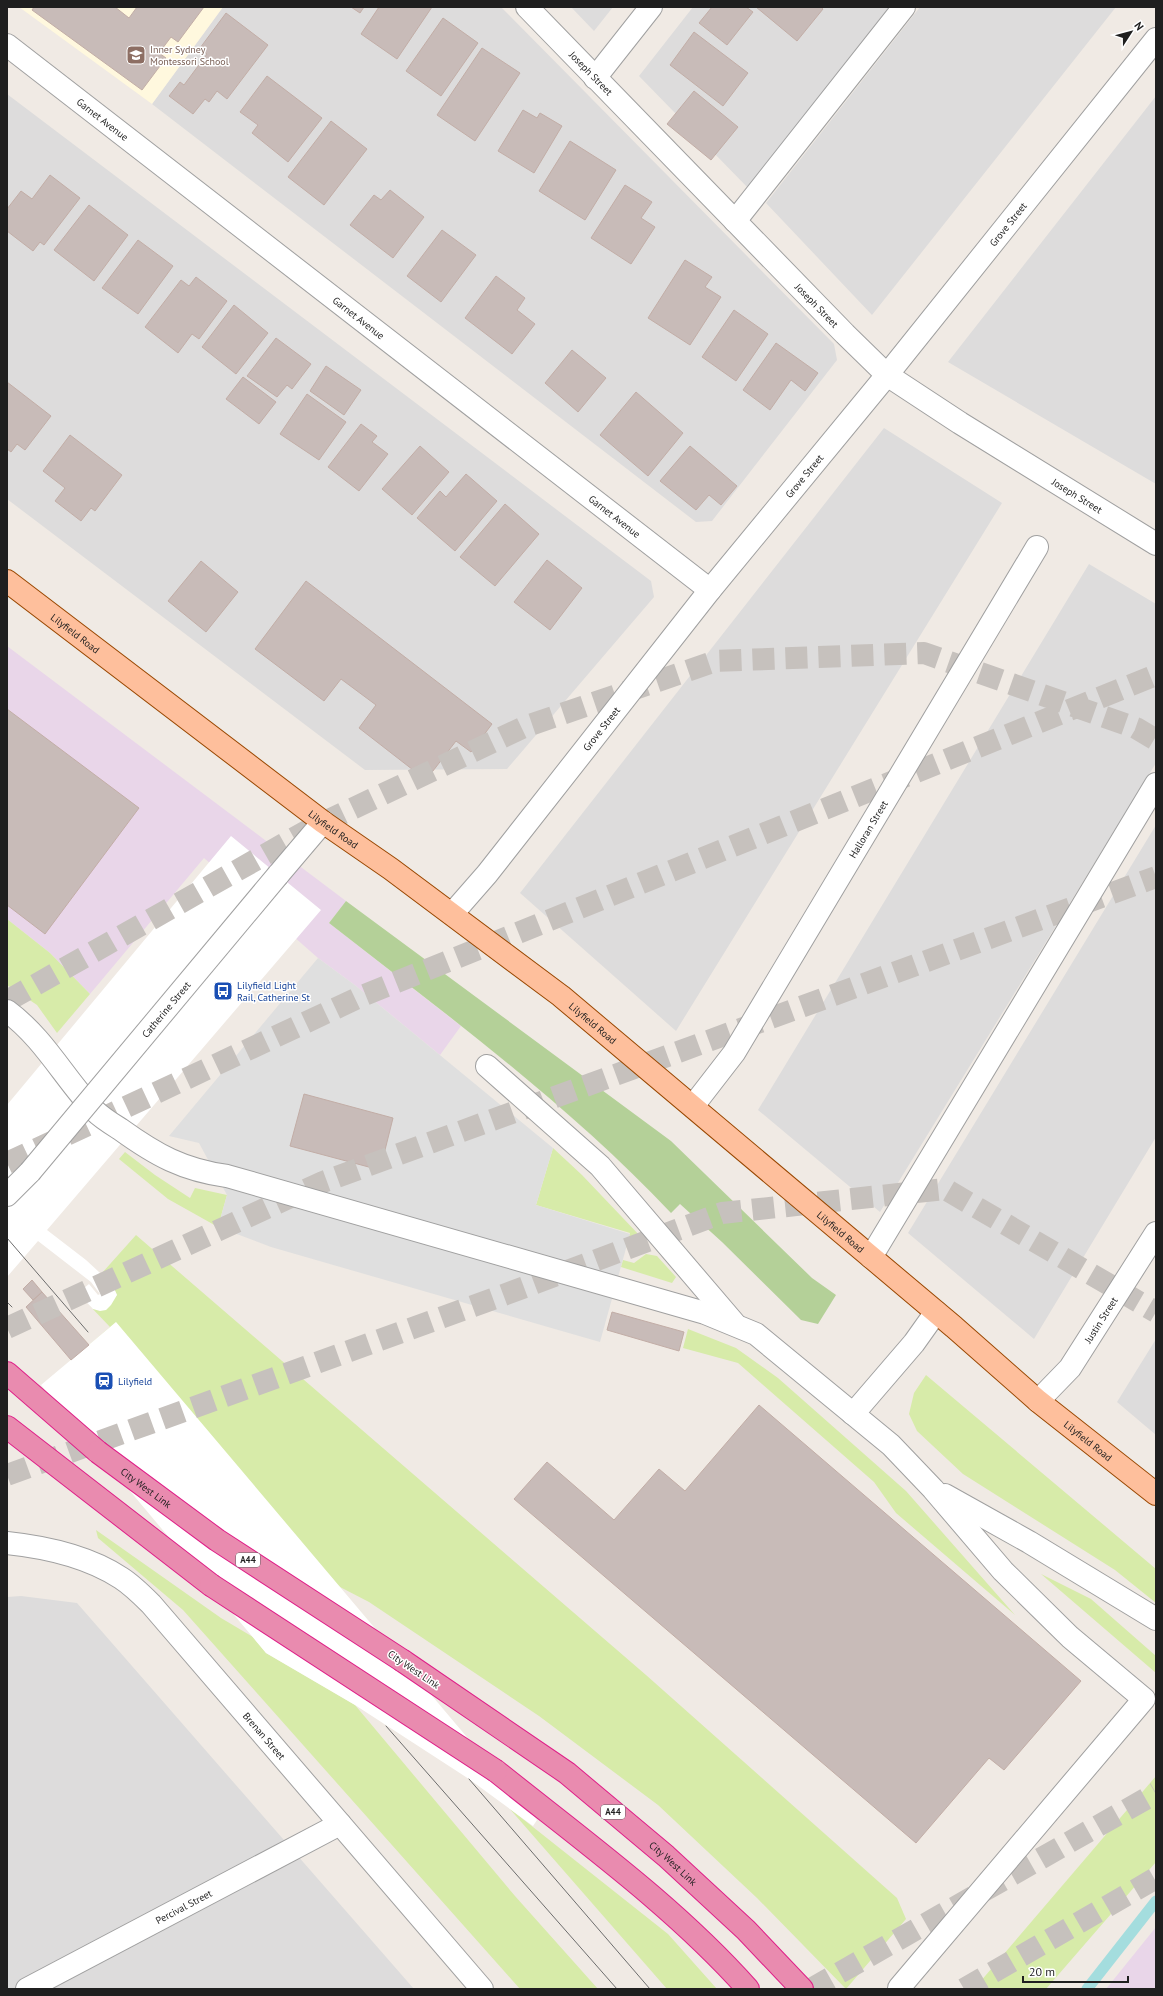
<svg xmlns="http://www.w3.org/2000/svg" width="1163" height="1996" viewBox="0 0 1163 1996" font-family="'PT Sans',sans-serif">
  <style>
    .residential { fill: #dddcdc }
    .industrial { fill: #e9d6e9 }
    .education { fill: #fff8de }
    .grass { fill: #d7eba9 }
    .forest { fill: #b4d098 }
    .parking { fill: #dfdfdf }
    .pier { fill: #fff }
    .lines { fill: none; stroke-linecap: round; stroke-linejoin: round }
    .stream { stroke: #a4ddde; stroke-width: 11 }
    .building { fill: #c8bbb8; stroke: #c2ada6 }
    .highway-tunnel { stroke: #c6c1bd; stroke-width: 22; stroke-dasharray: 22 11; stroke-linecap: butt }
    .minor-casing { stroke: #a0a0a0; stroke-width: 24 }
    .major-casing { stroke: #994700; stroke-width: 24 }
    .highway-casing { stroke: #df2089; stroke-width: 24 }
    .minor { stroke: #fff; stroke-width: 22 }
    .major { stroke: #febf9c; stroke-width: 22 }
    .highway { stroke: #e98baf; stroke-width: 22 }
    .tram { stroke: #6d6d6d; stroke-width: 1 }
    .minor-bridge-casing { stroke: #a0a0a0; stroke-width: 24; stroke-linecap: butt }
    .highway-bridge-casing { stroke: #df2089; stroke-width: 24; stroke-linecap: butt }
    .minor-bridge { stroke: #fff; stroke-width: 22 }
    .highway-bridge { stroke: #e98baf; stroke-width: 22 }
    .labels { text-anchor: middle; stroke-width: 3; stroke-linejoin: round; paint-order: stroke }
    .shield { fill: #fff; stroke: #626262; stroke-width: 1 }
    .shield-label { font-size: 9px; font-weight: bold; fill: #1f1f1f }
    .education-label { font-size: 10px; fill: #785e54; stroke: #fff; text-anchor: start }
    .street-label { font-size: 10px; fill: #1f1f1f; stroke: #fff }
    .transit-label { font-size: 10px; fill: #164399; stroke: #fff; text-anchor: start }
  </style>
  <rect width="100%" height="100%" fill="#f0eae4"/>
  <path class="residential" d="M223,7H501L834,344L837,360L712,521L696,522L152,104Z
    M571,7H613L594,31Z
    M693,7H892L748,188L639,76Z
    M920,7H1116L872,315L766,203Z
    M7,94L651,581L654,597L507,769L365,770L7,499Z
    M1156,96V484L948,362Z
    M884,428L1002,503L676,1031L520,893Z
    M1089,564L1156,604V763L880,1212L758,1110Z
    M1156,825V1137L1034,1339L908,1233Z
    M1156,1339V1435L1117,1402Z
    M21,1596L77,1603L414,1989H7V1597Z"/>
  <path class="industrial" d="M7,646L346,901L329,923L461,1026L440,1055L356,986L318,958L204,858L90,994L50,953L7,919Z
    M1156,1927V1989H1106Z"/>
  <path class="education" d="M19,7H223L152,104Z"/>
  <path class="grass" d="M7,919L50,953L90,994L57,1033L37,1005L7,985Z
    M553,1148L582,1175L641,1237V1245L638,1251L626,1247L630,1233L536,1205Z
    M125,1152L155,1175L190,1198L195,1188L227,1195L218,1227L168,1199L119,1159Z
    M136,1235L646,1675L897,1898L906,1919L846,1989L757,1898L658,1805L539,1716L369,1602L340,1587L61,1369L110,1327L88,1304L93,1309L117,1295L112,1284L102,1273Z
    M646,1254L657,1256L676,1277L672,1283L621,1267L623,1260L634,1263Z
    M688,1329L736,1348L778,1378L906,1491L1015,1615L896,1513L874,1482L738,1363L683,1348Z
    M926,1375L1156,1569V1603L1115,1570L963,1474L917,1431L909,1414L914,1393Z
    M96,1530L221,1618L253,1637L266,1653L355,1705L515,1896L598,1989H520L183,1610L98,1538Z
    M1041,1574L1091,1599L1156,1656V1673Z
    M1156,1776V1862L1046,1989H974Z
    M509,1808L668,1934L717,1989H667Z"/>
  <path class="forest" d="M346,901L671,1141L812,1278L836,1295L818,1324L801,1320L722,1242L680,1204L671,1213C568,1104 447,1015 329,923Z"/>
  <path class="parking" d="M318,958L356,986L553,1148L536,1205L630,1234L600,1342L271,1247L218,1227L227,1195L199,1143L169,1136Z"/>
  <path class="pier" d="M231,836L321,910L47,1230L86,1260L112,1284L117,1295L111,1305L106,1310L100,1311L93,1309L78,1293L89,1284L98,1295L100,1294L91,1282L38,1241L7,1277V1105Z
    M116,1322L537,1820L533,1826L469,1779L355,1705L266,1653L41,1385Z"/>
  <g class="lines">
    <path class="stream" d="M1087,1989L1156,1901"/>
  </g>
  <path class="building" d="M34,7H115L129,18L137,7H204L178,42L171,37L159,53L166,58L142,90L32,10Z
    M351,7H364L360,13Z
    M379,7H432L397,59L361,34Z
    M712,7H746L753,12L727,45L699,23Z
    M756,7H821L823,9L797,41Z
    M226,13L268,45L227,99L217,91L209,102L205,99L193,114L169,96L180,82L184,85L207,54L200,48Z
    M443,18L478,43L441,96L406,71Z
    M694,32L748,73L723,106L670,65Z
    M482,48L520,73L475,141L437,115Z
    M267,76L322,118L288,162L252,133L258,125L240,112Z
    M694,91L738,127L711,160L667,124Z
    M523,110L537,118L540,113L562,126L534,173L498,151Z
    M331,121L367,149L324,205L288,177Z
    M570,141L616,170L585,220L539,191Z
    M50,175L80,198L44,245L40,242L33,251L7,231V209L21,191L32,199Z
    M625,185L652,202L641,218L655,227L631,264L591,238Z
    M390,190L424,217L393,258L350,225L374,195L381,200Z
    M89,205L128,235L94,281L54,250Z
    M442,230L476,255L441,302L407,276Z
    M138,240L173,266L138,314L102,288Z
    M685,260L712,277L705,287L721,297L690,345L648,318Z
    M496,276L525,298L517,310L535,324L512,354L465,318Z
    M196,277L227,301L199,339L192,334L178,353L145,327L181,280L189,286Z
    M234,305L268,333L236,374L202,347Z
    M734,310L768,334L736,381L702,357Z
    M276,338L311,364L292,389L287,385L277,397L247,376Z
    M776,343L818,373L805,391L791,380L770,410L743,390Z
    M572,350L606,378L578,412L545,383Z
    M326,366L361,390L344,415L310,391Z
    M243,377L276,402L259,424L226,399Z
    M7,382L51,416L25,450L17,444L11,452L7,449Z
    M636,392L683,433L648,476L600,435Z
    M307,394L346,422L319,460L280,434Z
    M361,424L377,436L372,442L388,454L359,491L328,467Z
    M70,435L122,475L95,511L91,508L81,521L55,501L65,488L43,471Z
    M420,446L449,472L412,515L382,489Z
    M690,446L737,486L721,505L709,495L696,510L660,481Z
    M466,474L497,501L455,551L417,518L440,491L446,497Z
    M505,504L539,534L495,586L460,557Z
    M547,560L582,588L550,630L514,602Z
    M201,561L238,592L206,632L168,601Z
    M306,581L492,724L471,752L456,741L426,780L359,728L376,705L341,679L324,701L255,649Z
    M7,709L139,808L45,934L7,905Z
    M304,1094L393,1118L380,1170L290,1146Z
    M32,1280L42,1292L33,1300L23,1289Z
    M42,1292L89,1345L71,1360L26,1307Z
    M612,1312L684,1332L679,1351L607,1330Z
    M759,1405L1081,1681L1004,1770L989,1758L916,1843L514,1499L547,1462L614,1520L659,1469L685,1491Z"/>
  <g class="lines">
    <path class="highway-tunnel" d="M7,1001L312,828L524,727L716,661L924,653L1136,728L1156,740
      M7,1163L362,996L1156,675
      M7,1328L323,1182L1156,877
      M7,1475L501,1296L722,1213L945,1189L1156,1312
      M811,1989L1156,1793
      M964,1989L1156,1878"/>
    <g class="minor-casing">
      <g id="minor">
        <path id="s1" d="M527,7L845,334L887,375L960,423L1156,544"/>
        <path id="s2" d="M7,45L710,590"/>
        <path d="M595,78L651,7"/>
        <path d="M735,221L904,7"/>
        <path d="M278,875L323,822"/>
        <path id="s3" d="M452,914L487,874L710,590L887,375L1156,39"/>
        <path d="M7,1011C44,1038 64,1078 95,1111C102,1118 112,1124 120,1129C156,1155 183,1170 227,1176L705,1313L756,1334L891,1445L933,1489L1003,1571L1070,1637L1144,1699L899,1988"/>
        <path d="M487,1066L600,1166L734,1323"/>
        <path id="s4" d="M693,1106L734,1053L1037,547"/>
        <path d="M7,1195L30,1172"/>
        <path d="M871,1257L1156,784"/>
        <path id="s5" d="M1038,1401L1070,1368L1156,1233"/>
        <path d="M853,1414L914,1343L936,1312"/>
        <path d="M945,1495L1029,1542L1156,1619"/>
        <path id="s6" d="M7,1543C45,1547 89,1557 121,1578C132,1585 142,1595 151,1604L482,1989"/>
        <path id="s7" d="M27,1989L340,1824"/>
      </g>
    </g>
    <g class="major-casing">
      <g id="major">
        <path id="s8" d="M7,581L323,822L391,869L561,996L954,1327L1038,1401L1156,1494"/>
      </g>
    </g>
    <g class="highway-casing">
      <g id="highway">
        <path d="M7,1373L98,1452"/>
        <path d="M7,1427L211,1585"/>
        <path id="s9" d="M403,1661L567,1773L666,1856L746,1930L802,1989"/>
        <path d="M496,1771C582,1840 674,1906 748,1989"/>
      </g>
    </g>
    <use href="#minor" class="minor"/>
    <use href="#major" class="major"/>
    <use href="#highway" class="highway"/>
    <path class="tram" d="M7,1238L88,1332
      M7,1302L12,1307
      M386,1726L617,1989
      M469,1779L650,1989"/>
    <g class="minor-bridge-casing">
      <g id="minor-bridge">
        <path id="s10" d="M30,1172L278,875"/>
      </g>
    </g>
    <g class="highway-bridge-casing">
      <g id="highway-bridge">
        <path id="s11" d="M98,1452L217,1540L403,1661"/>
        <path d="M211,1585L496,1771"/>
      </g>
    </g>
    <use href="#minor-bridge" class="minor-bridge"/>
    <use href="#highway-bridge" class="highway-bridge"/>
  </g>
  <defs>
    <g id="school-square" transform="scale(1)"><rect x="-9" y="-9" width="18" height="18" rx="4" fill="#8d6e63" stroke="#fff"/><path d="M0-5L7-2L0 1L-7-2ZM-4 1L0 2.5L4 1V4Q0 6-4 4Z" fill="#fff"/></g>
    <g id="bus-square" transform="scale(1)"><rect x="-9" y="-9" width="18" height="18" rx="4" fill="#1a4fb4" stroke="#fff"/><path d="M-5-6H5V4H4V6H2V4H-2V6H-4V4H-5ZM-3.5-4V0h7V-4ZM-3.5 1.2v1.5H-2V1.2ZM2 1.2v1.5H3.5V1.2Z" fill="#fff"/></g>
    <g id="station-square" transform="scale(1)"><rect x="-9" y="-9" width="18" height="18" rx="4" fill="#1a4fb4" stroke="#fff"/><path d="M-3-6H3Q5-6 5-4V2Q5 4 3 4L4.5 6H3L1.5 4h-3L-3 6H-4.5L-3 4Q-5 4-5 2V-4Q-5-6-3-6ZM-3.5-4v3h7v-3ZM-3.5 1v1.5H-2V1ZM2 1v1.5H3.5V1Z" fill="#fff"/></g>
  </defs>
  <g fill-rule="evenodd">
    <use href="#school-square" x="136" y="55"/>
    <use href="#bus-square" x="223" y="991"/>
    <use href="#station-square" x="104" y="1381"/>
  </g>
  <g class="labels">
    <g class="shield">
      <rect x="236" y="1553" width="24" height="14" rx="3"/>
      <rect x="601" y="1805" width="24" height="14" rx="3"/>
    </g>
    <g class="shield-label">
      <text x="248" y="1563">A44</text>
      <text x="613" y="1815">A44</text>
    </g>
    <g class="education-label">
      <text x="150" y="53">Inner Sydney<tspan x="150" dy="12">Montessori School</tspan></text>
    </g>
    <g class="street-label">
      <text dy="4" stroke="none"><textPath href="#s1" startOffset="92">Joseph Street</textPath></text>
      <text dy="4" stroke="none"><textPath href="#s2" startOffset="121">Garnet Avenue</textPath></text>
      <text dy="4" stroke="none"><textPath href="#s3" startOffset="886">Grove Street</textPath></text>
      <text dy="4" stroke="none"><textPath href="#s1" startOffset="416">Joseph Street</textPath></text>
      <text dy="4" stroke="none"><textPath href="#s2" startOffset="445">Garnet Avenue</textPath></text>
      <text dy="4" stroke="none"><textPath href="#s3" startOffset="562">Grove Street</textPath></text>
      <text dy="4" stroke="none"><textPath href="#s1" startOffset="740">Joseph Street</textPath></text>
      <text dy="4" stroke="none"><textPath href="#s2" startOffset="769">Garnet Avenue</textPath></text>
      <text dy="4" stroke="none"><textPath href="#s8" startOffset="86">Lilyfield Road</textPath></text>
      <text dy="4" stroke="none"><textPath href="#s3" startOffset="238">Grove Street</textPath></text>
      <text dy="4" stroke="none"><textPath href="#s8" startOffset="410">Lilyfield Road</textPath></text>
      <text dy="4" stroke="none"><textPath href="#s4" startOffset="328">Halloran Street</textPath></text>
      <text dy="4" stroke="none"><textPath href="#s10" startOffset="212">Catherine Street</textPath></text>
      <text dy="4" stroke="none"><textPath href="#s8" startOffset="734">Lilyfield Road</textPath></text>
      <text dy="4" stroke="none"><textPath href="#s8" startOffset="1058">Lilyfield Road</textPath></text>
      <text dy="4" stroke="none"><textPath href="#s5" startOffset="103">Justin Street</textPath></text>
      <text dy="4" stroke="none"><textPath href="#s8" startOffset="1382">Lilyfield Road</textPath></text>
      <text dy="4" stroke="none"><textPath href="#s11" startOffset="60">City West Link</textPath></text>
      <text transform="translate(414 1669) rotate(34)" y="4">City West Link</text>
      <text dy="4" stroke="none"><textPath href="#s6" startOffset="334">Brenan Street</textPath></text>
      <text dy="4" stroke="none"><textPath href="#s9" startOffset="338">City West Link</textPath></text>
      <text dy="4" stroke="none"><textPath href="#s7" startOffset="177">Percival Street</textPath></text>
    </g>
    <g class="transit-label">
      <text x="237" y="989">Lilyfield Light<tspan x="237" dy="12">Rail, Catherine St</tspan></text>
      <text x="118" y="1385">Lilyfield</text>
    </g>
  </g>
  <rect width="1163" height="1996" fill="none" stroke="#1f1f1f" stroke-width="16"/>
  <g transform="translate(1131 32) rotate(54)" stroke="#ffffff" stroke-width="3" paint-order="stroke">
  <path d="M0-3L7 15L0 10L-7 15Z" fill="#1f1f1f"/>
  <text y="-6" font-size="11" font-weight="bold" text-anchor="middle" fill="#1f1f1f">N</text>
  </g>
  <path d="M1023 1976v6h105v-6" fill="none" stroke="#1f1f1f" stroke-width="2"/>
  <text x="1029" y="1976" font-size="12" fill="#1f1f1f" stroke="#ffffff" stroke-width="3" paint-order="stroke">20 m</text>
</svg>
